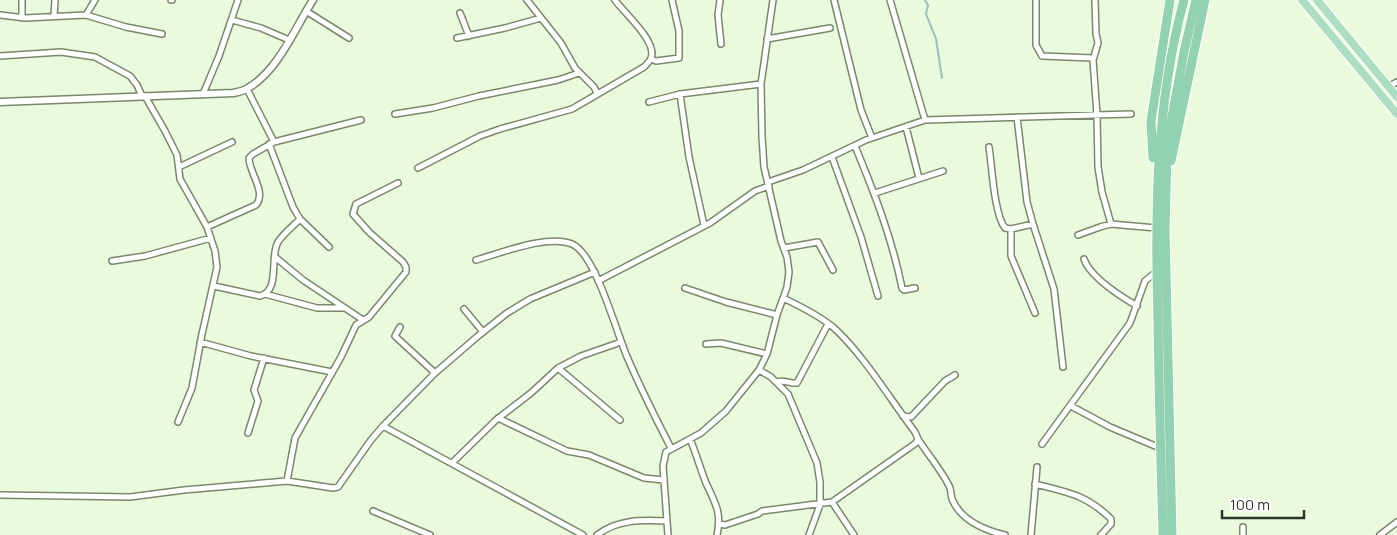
<svg xmlns="http://www.w3.org/2000/svg" width="1397" height="535" viewBox="0 0 1397 535" font-family="Manrope,sans-serif">
  <style>
    .lines { fill: none; stroke-linecap: round; stroke-linejoin: round }
    .stream { stroke: #97c0be; stroke-width: 2 }
    .minor-casing { stroke: #7a886d; stroke-width: 8 }
    .tertiary-casing { stroke: #7a886d; stroke-width: 9 }
    .primary-casing { stroke: #fff; stroke-width: 10 }
    .trunk-casing { stroke: #fff; stroke-width: 11 }
    .minor { stroke: #fff; stroke-width: 5 }
    .tertiary { stroke: #fff; stroke-width: 6 }
    .primary { stroke: #adddc5; stroke-width: 8 }
    .trunk { stroke: #92d2b2; stroke-width: 9 }
  </style>
  <rect width="100%" height="100%" fill="#eafadc"/>
  <g class="lines">
    <path class="stream" d="M925,0L928,5L926,14L936,39L942,78"/>
    <g class="minor-casing">
      <path id="minor" d="M22,0V17
        M171,0H172
        M527,0L561,43L575,68L594,87L597,93
        M720,0L718,15L721,44
        M834,0L861,110L872,138
        M890,0L925,120
        M1036,0V45L1042,56L1093,58
        M1095,0L1096,34L1098,43L1093,60L1097,115L1098,167L1102,192L1111,224
        M306,11L349,38
        M460,13L469,36
        M0,15L25,18L86,15L126,27L162,34
        M86,15L95,0
        M54,16L55,0
        M232,20L261,28L289,40
        M457,38L505,28L541,18
        M767,39L830,28
        M0,56L61,52L95,57L130,76L137,85L142,96
        M651,59L656,61L679,58V31L672,0
        M1388,87L1397,82
        M247,89L274,142L361,120
        M203,94L219,56L238,0
        M145,96L165,131L177,155L180,179L207,227L215,251L217,267L202,334L192,388L178,422
        M649,102L680,94
        M395,114L433,108L479,96L558,80L579,73
        M1017,117L1027,202L1033,224L1054,289L1063,367
        M906,127L919,178
        M269,144L293,207L300,219L329,247
        M855,146C874,192 892,238 902,288L904,290L915,288
        M989,147C992,166 994,214 1005,228L1011,229L1033,224
        M832,157L861,237L878,296
        M179,167L232,142
        M418,168L480,136L500,129L572,109L644,67C647,64 650,61 651,58C658,42 624,13 615,0
        M768,182L803,170L866,140L925,120L1131,114
        M875,193L943,171
        M704,225L689,157L680,94L761,84
        M207,227L256,205C267,192 249,173 249,158L253,154L274,142
        M1011,229V256L1035,313
        M1078,235L1100,227L1111,224L1156,228
        M784,248L818,242L833,270
        M275,257L303,280L363,320
        M1084,259C1090,277 1120,296 1137,306
        M476,260C501,253 548,234 572,244C596,254 617,335 628,359C641,389 656,419 671,448
        M112,261L145,256L211,238
        M598,281L710,223L755,191L769,186
        M214,286L260,296C281,290 269,258 278,242C283,234 293,226 300,219
        M685,288L726,302L777,315
        M265,294L317,308H344
        M464,309L483,332
        M400,327L395,336L435,373
        M200,342L251,356L332,372
        M706,344L721,343L767,354
        M558,368L620,420
        M759,370L771,377L788,394L817,463L820,482V505L809,535
        M776,382C785,379 789,384 797,383L828,324
        M1071,406L1110,427L1160,448
        M903,416L911,417L945,381L955,375
        M498,418L567,451L589,455L644,478L664,480
        M383,426L583,535
        M248,433L258,401L254,390L264,358
        M690,439C696,453 700,468 706,483C715,503 722,512 717,535
        M918,439C926,452 945,475 950,488C951,491 951,496 952,499C961,521 984,530 1005,535
        M1042,444L1130,323L1145,281L1156,272
        M452,463L496,420L531,393L558,368L581,356L621,342
        M287,481L295,438L341,357L356,325L369,317L406,272V267L403,262L369,232L353,214L356,204L398,183
        M1035,484C1067,492 1087,495 1111,519V524L1101,535
        M0,495L130,497L184,490L287,481L333,488L338,487L371,440L383,426L435,373L478,336L507,313L530,299L595,272
        M832,502L854,535
        M373,511L430,535
        M719,524L725,525L758,514L762,511L832,502L916,443L918,439L915,432C890,399 863,354 833,327C818,315 800,306 783,298
        M1243,527V535
        M597,535C618,519 641,520 667,521
        M668,535L663,466L666,452L701,433L726,411L759,370L767,354L777,315L787,287L789,272L787,257L781,241L764,167L762,137L761,84L773,0
        M1031,535L1037,467
        M1380,535L1397,522"/>
    </g>
    <g class="tertiary-casing">
      <path id="tertiary" d="M0,102L233,93C238,92 244,91 248,88C278,71 295,28 313,0"/>
    </g>
    <g class="primary-casing">
      <path id="primary" d="M1302,0L1397,114
        M1317,0L1397,97"/>
    </g>
    <g class="trunk-casing">
      <path id="trunk" d="M1153,158L1151,121L1170,0
        M1171,161L1205,0
        M1163,535C1161,464 1159,394 1158,323C1155,213 1155,107 1184,0
        M1172,535L1165,229L1167,152L1172,117L1184,52L1196,0"/>
    </g>
    <use href="#minor" class="minor"/>
    <use href="#tertiary" class="tertiary"/>
    <use href="#primary" class="primary"/>
    <use href="#trunk" class="trunk"/>
  </g>
  <path d="M1222 510v8h82v-8" fill="none" stroke="#2e3428" stroke-width="2.5"/>
  <text x="1230" y="510" font-size="15" fill="#2e3428" stroke="#ffffff" stroke-width="4" paint-order="stroke">100 m</text>
</svg>
